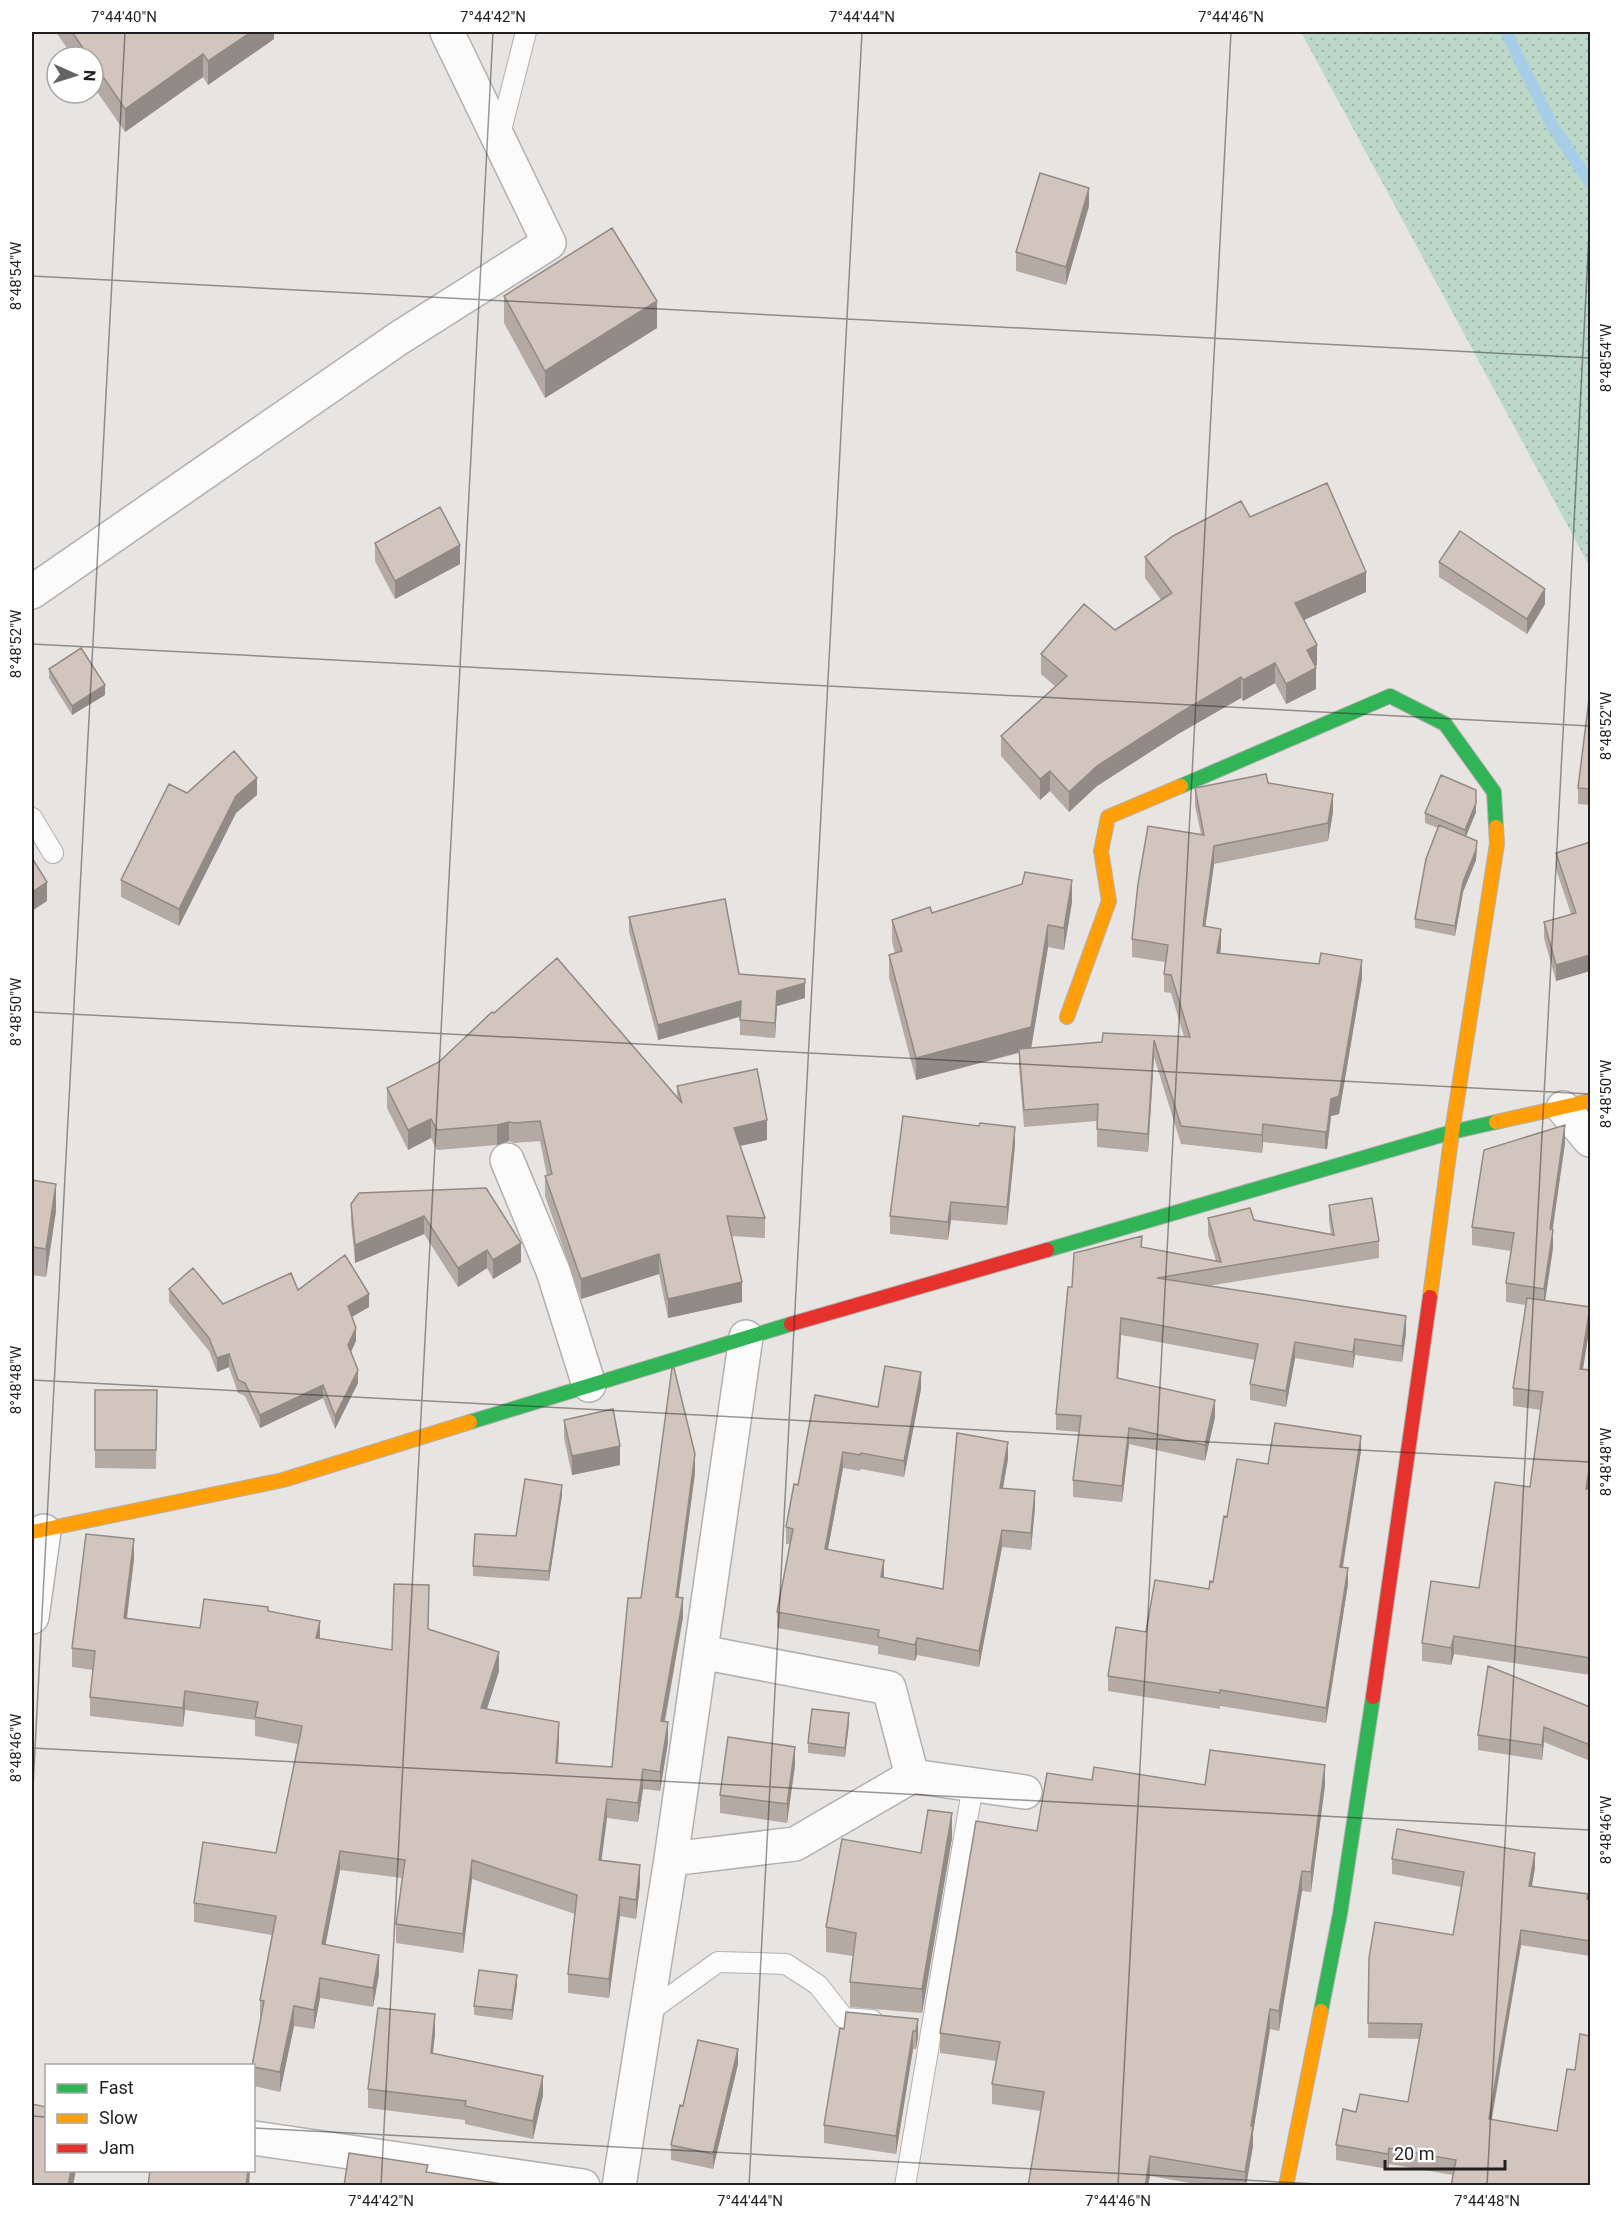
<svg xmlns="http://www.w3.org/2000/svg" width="1622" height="2217" viewBox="0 0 1622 2217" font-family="Roboto,sans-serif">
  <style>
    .grass { fill: url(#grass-dots) }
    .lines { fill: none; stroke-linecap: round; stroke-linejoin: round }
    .stream { stroke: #a7cee6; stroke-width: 12 }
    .lane-casing { stroke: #b2b0af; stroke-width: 22 }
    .street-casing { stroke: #b2b0af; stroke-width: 36 }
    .fast-casing { stroke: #b2b0af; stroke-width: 16 }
    .slow-casing { stroke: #b2b0af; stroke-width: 16 }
    .jam-casing { stroke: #b2b0af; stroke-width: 16 }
    .lane { stroke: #fbfbfb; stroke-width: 20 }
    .street { stroke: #fbfbfb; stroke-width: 33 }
    .fast { stroke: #30b455; stroke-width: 14 }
    .slow { stroke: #ff9f0a; stroke-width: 14 }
    .jam { stroke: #e5322d; stroke-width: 14 }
    .wall { fill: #b4a9a3 }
    .shaded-wall { fill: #928a85 }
    .building { fill: #d1c5be; stroke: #928a85; stroke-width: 1.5 }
    .ticks { fill: none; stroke: #211f1f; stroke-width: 1.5; stroke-opacity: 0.45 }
    .neatline { fill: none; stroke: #211f1f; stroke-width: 2 }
    .ticks-label { font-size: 15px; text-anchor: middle; fill: #211f1f }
  </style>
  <defs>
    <pattern id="grass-dots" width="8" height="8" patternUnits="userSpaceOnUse" patternTransform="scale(1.5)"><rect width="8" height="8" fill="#bbd8c9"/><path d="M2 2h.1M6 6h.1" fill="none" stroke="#a0b9ac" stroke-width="1.8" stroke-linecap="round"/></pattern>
  </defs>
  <rect width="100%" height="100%" fill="#e7e4e2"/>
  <path class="grass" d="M1301,32H1590V567Z"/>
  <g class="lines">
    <path class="stream" d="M1506,32L1552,125L1590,183"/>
    <g class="lane-casing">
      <path id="lane" d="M499,138L526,32
        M32,818L53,853
        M647,2013L718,1962L786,1964L818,1985L844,2018L872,2020
        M905,2186L973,1785"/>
    </g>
    <g class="street-casing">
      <path id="street" d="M32,592L399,338L549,243L447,32
        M1563,1108L1590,1140
        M507,1160L553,1271L589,1385
        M32,1617L44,1531
        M701,1652L889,1688L912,1776
        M671,1859L795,1844L912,1776L1025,1792
        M254,2138L583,2186
        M619,2186L671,1859L746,1337"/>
    </g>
    <g class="fast-casing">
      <path id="fast" d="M1181,786L1390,696L1445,724L1494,792L1496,827
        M1047,1250L1452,1132L1496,1122
        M470,1422L791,1324
        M1321,2011L1340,1914L1373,1697"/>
    </g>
    <g class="slow-casing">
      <path id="slow" d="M1067,1017L1109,901L1101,851L1108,817L1181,786
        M1496,1122L1590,1101
        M1430,1297L1452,1132L1497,844L1496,827
        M32,1532L283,1480L470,1422
        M1286,2186L1321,2011"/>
    </g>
    <g class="jam-casing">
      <path id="jam" d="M791,1324L1047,1250
        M1373,1697L1430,1297"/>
    </g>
    <use href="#lane" class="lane"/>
    <use href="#street" class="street"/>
    <use href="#fast" class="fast"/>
    <use href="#slow" class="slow"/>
    <use href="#jam" class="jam"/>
  </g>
  <path class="wall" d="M56,32H274V39L208,85L203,77L125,132L93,86V57H73Z
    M1089,206L1066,285L1016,271V252Z
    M504,296L657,328L545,398L504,323Z
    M1250,517L1366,592L1304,620L1317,665L1315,666L1316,689L1286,704L1275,683L1243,701L1241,698L1178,734L1097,786L1069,812L1050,791L1040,800L1001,756V736L1056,687L1041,674V654L1115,630L1161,600L1145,578V557Z
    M375,543L460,564L395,599L375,561Z
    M1439,562L1545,604L1527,634L1439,577Z
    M49,669L105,695L72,715L49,678Z
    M1590,691V805L1578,804V788Z
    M1268,783L1333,812L1328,841L1214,864L1205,927L1221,947L1220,954L1362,978L1339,1114L1331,1116L1327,1149H1325L1263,1142L1262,1153L1181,1144L1154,1057L1148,1152L1097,1147V1121L1024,1127L1019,1067V1053L916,1080L889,977V955L895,953L892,942V920L932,913L1072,902L1064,950L1048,947L1031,1048L1184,1037L1171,993L1164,992V974L1165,962L1132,957V939L1201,834L1195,806V788Z
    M187,793L257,795L236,813L179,926L121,897V880Z
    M1476,812L1466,836L1477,850L1476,860L1463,892L1455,936L1415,928V919L1438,828L1425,823V813Z
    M1590,842V971L1556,981L1544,938V922L1571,914L1556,869V853Z
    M629,917L739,974L805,998L777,1006L775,1038L740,1035V1017L658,1040L629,932Z
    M494,1013L677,1098V1086L767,1140L740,1146L765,1218V1238L731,1236L742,1302L668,1318L659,1274L581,1299L545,1196V1176H547L540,1141L514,1143L509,1141L497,1145L437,1150L431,1138L408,1150L387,1108V1088L439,1062Z
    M1565,1143L1552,1230L1553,1248L1545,1301L1590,1325L1583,1369L1589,1489H1590V1675L1454,1654L1451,1665L1422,1661V1643L1479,1588L1530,1487L1541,1410L1513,1406V1388L1526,1305L1506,1302V1283L1511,1251L1472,1245V1227Z
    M1015,1145L1007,1225L951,1220L948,1240L890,1234V1216Z
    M32,1180L56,1211L46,1277L32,1275Z
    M486,1188L521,1262L493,1279L487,1268L458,1287L424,1234L355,1263L351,1222V1204Z
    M1329,1205L1379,1241V1258L1208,1286L1406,1333L1402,1362L1355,1355L1353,1368L1295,1358L1286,1407L1250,1400V1384L1255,1360L1121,1335L1118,1378L1215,1417L1205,1461L1129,1444L1122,1502L1073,1497V1480L1079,1432L1056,1430V1414L1072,1287L1142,1247L1216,1261L1208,1235V1218L1254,1220L1331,1234L1329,1221Z
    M169,1289L223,1304L298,1290L369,1307L352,1317L356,1341L351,1352L358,1383L335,1429L323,1398L260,1428L245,1396L238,1393L229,1367L217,1372L209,1351L169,1302Z
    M921,1389L904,1477L861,1469L860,1471L843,1468L828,1549L884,1578L943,1589L1008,1459L1003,1488L1035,1507L1031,1550L1002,1547L979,1667L917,1655L915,1661L878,1654V1646L777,1628V1612L790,1544H786V1527L798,1485L878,1407Z
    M95,1390H157L156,1469L95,1468Z
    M564,1420L620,1465L572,1475L564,1438Z
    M1361,1451L1343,1567L1348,1584L1326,1723L1220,1706V1709L1108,1691V1676L1146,1632L1209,1589L1213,1582L1227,1517L1268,1464Z
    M695,1473L678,1597L683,1617L665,1722L668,1742L660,1791L643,1789L638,1822L607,1818L601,1860L640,1884L636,1919L620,1916L609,1998L568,1993V1974L575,1914L472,1879L463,1953L396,1943V1924L402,1878L340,1870L325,1945L379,1974L373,2007L320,1998L314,2029L294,2026L280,2092L254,2086V2066L261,2020H260V2000L272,1935L194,1922V1903L276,1853L298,1744L255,1736V1720L185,1710L183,1727L90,1716V1697L93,1670L72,1667V1648L134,1559L127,1619L200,1628L268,1611L320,1639L392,1650L429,1629L499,1671L487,1709L559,1741L558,1763L612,1767L641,1598Z
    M562,1495L549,1581L473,1576V1566L516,1536Z
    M1590,1707V1761L1544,1742L1542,1760L1478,1750V1735Z
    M849,1723L845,1757L808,1753V1743Z
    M795,1765L787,1823L720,1813V1795Z
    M1092,1780L1205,1785H1325L1311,1892L1302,1891L1279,2031L1270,2029L1253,2133V2146L1246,2186H1207L1150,2176L1148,2186H1028L1041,2111L992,2104V2084L996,2061L940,2053V2033L1037,1831Z
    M952,1838L922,2013L850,2007V1982L853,1956L826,1952V1927L921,1853Z
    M1392,1859L1535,1868L1532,1886L1590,1900V1956L1521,1945L1492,2119L1590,2186L1453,2175L1389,2164L1388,2169L1336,2160V2145L1356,2112L1408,2102L1420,2039L1368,2038L1369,1958L1453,1935L1462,1887L1392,1874Z
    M517,1985L512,2020L474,2015V2006Z
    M918,2019V2037L916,2049H913L896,2154L824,2143V2125L844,2029Z
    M435,2033L433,2053L543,2095L533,2139L465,2124V2120L368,2108V2089Z
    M738,2064L713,2169L671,2160V2145L683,2106Z"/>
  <path class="shaded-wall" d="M251,32H274V39L208,85V61Z
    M203,54V77L125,132V109Z
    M1089,188V206L1066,285V267Z
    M657,301V328L545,398V371Z
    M460,545V564L395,599V581Z
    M1366,572V592L1295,624V603Z
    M1545,589V604L1527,634V619Z
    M1317,645V665L1307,671V650Z
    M1275,663V683L1243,701V680Z
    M1316,668V689L1286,704V684Z
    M1241,677V698L1178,734L1097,786L1069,812V792L1097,766L1178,714Z
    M105,685V695L72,715V706Z
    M1050,771V791L1040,800V779Z
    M257,778V795L236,813L179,926V909L236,796Z
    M1333,794V812L1328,841V823Z
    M1476,803V812L1465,839V830Z
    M1477,841L1476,860L1463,892L1455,936V926L1463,882Z
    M1214,846V864L1203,944V926Z
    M1072,880V902L1064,950V928Z
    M47,882V901L32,911V892Z
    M1048,925V947L1031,1049L916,1080V1058Z
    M1221,929V947L1217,971V953Z
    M1590,955V971L1556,981V965Z
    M1362,960V978L1339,1114L1331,1116L1327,1149H1325V1132L1331,1099Z
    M805,983V998L777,1006L775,1038V1023L777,991Z
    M741,1001V1016L658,1040V1025Z
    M1154,1040V1057L1148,1152V1134Z
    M431,1119V1138L408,1150V1130Z
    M767,1120V1140L734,1147V1128Z
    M509,1122V1141L497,1145V1125Z
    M1263,1124V1142L1262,1153V1135Z
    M1565,1125V1143L1550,1248V1229Z
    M1015,1127V1145L1007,1225V1207Z
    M56,1184V1211L46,1277V1249Z
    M951,1202V1220L948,1240V1222Z
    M424,1216V1234L355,1263V1245Z
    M1553,1230V1248L1544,1308V1289Z
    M521,1243V1262L493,1279V1260Z
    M487,1250V1268L458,1287V1268Z
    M659,1254V1274L581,1299V1279Z
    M742,1282V1302L668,1318V1299Z
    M369,1294V1307L348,1319V1306Z
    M1590,1307V1325L1580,1386V1369Z
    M1406,1316V1333L1402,1362V1346Z
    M1121,1318V1335L1117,1394V1378Z
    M356,1328V1341L348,1358V1345Z
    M1355,1339V1355L1353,1368V1352Z
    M1295,1342V1358L1286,1407V1391Z
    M229,1354V1367L217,1372V1358Z
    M358,1370V1383L335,1429V1416Z
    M921,1372V1389L904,1477V1461Z
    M323,1385V1398L260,1428V1415Z
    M1215,1400V1417L1205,1461V1445Z
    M1129,1428V1444L1122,1502V1486Z
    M1361,1436V1451L1340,1582V1567Z
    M1008,1442V1459L1000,1504V1488Z
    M620,1446V1465L572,1475V1456Z
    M843,1452V1468L825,1565V1549Z
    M695,1454V1473L676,1616V1597Z
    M1590,1463V1480L1586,1506V1489Z
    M562,1485V1495L549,1581V1571Z
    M1035,1491V1507L1031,1550V1533Z
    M1002,1530V1547L979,1667V1651Z
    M134,1539V1559L124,1638V1618Z
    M884,1560V1577L881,1594V1577Z
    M1348,1568V1584L1326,1723V1708Z
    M683,1598V1617L661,1740V1721Z
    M320,1621V1640L316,1638Z
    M1454,1636V1654L1451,1665V1648Z
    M917,1638V1655L915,1661V1645Z
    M499,1652V1671L481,1727V1708Z
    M185,1691V1710L183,1727V1708Z
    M849,1713V1723L845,1757V1748Z
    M559,1722V1741L556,1782V1763Z
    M668,1722V1742L660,1791V1772Z
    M1544,1727V1742L1542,1760V1745Z
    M795,1747V1765L787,1823V1804Z
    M1325,1765V1785L1311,1892V1872Z
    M643,1769V1789L638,1822V1803Z
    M607,1799V1818L599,1879V1860Z
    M952,1813V1838L922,2013V1989Z
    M340,1851V1870L322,1963V1944Z
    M1535,1853V1868L1529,1901V1886Z
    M472,1860V1879L463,1953V1934Z
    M640,1865V1884L636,1919V1900Z
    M1302,1871V1891L1279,2031V2011Z
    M620,1897V1916L609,1998V1979Z
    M1521,1930V1945L1489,2134V2119Z
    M379,1955V1974L373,2007V1988Z
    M517,1975V1985L512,2020V2010Z
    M320,1978V1998L314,2029V2010Z
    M294,2006V2026L280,2092V2072Z
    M1270,2009V2029L1253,2133V2146L1246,2186H1245V2172L1251,2126Z
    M435,2014V2033L431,2071V2053Z
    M918,2019V2037L916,2049V2031Z
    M913,2031V2049L896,2154V2136Z
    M738,2049V2064L713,2169V2154Z
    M543,2076V2095L533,2139V2121Z
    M1389,2148V2164L1388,2169V2154Z
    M1150,2156V2176L1148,2186H1145Z
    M71,2170H76L73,2186H68Z
    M248,2170H250L249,2186H246Z"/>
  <path class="building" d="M72,32H251L208,61L203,54L125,109L93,62V57H89Z
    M1040,173L1089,188L1066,267L1016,252Z
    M612,228L657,301L545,371L504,296Z
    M1327,483L1366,572L1295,603L1317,645L1307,650L1316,668L1286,684L1275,663L1243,680L1241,677L1178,714L1097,766L1069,792L1050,771L1040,779L1001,736L1067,676L1041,654L1084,604L1115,630L1172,593L1145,557L1173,536L1241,501L1250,517Z
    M440,507L460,545L395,581L375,543Z
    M1460,531L1545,589L1527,619L1439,562Z
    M81,648L105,685L72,706L49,669Z
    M1590,691V789L1578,788Z
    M234,751L257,778L236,796L179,909L121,880L169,784L187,793Z
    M1266,774L1268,783L1333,794L1328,823L1214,846L1203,926L1221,929L1217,953L1319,964L1321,953L1362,960L1339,1096L1331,1099L1327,1131L1325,1132L1263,1124L1262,1135L1181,1126L1154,1040L1148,1134L1097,1129L1098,1104L1024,1110L1019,1049L1102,1042L1103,1033L1190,1037L1171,975L1164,974L1168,945L1132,939L1138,884L1148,826L1204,835L1195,788Z
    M1441,775L1476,790V803L1465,830L1425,813Z
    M1439,825L1477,841L1476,850L1463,882L1455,926L1415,919L1426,859Z
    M1590,842V955L1556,965L1544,922L1576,913L1556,853Z
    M32,858L47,882L32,892Z
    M1025,872L1072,880L1064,928L1048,925L1031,1027L916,1058L889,955L902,951L892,920L930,907L932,913L1022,884Z
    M725,899L739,974L805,979V983L777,991L775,1023L740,1020L741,1001L658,1025L629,917Z
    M557,958L682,1103L677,1086L757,1069L767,1120L734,1128L765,1218L727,1216L742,1282L668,1299L659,1254L581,1279L545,1176L552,1174L540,1121L514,1123L509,1122L497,1125L437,1130L431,1119L408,1130L387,1088L439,1062L492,1012L494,1013Z
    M903,1116L979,1126L980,1123L1015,1127L1007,1207L951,1202L948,1222L890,1216Z
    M1565,1125L1550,1229L1553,1230L1544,1289L1506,1283L1514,1233L1472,1227L1484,1150Z
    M32,1180L56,1184L46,1249L32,1247Z
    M486,1188L521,1243L493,1260L487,1250L458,1268L424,1216L355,1245L351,1204L359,1193Z
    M1372,1198L1379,1241L1157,1278L1406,1316L1402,1346L1355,1339L1353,1352L1295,1342L1286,1391L1250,1384L1258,1344L1121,1318L1117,1378L1215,1400L1205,1445L1129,1428L1122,1486L1073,1480L1081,1416L1056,1414L1068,1287H1072L1074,1253L1142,1236L1141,1247L1221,1262L1208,1218L1250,1208L1254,1220L1334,1235L1329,1205Z
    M345,1255L369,1294L348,1306L356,1328L348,1345L358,1370L335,1416L323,1385L260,1415L245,1383L238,1380L229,1354L217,1358L209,1338L169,1289L193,1268L223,1304L291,1273L298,1290Z
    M1527,1298L1590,1307L1580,1369L1590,1370V1463L1586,1489H1590V1658L1454,1636L1451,1648L1422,1643L1431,1581L1479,1588L1495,1482L1530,1487L1543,1392L1513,1388Z
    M885,1366L921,1372L904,1461L861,1453L860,1455L843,1452L825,1549L884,1560L881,1577L943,1589L957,1433L1008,1442L1000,1488L1035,1491L1031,1533L1002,1530L979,1651L917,1638L915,1645L878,1637L879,1630L777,1612L793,1529L786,1527L794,1484L798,1485L815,1395L878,1407Z
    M672,1368H674L695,1454L676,1597L683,1598L661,1721L668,1722L660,1772L643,1769L638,1803L607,1799L599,1860L640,1865L636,1900L620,1897L609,1979L568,1974L577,1895L472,1860L463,1934L396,1924L405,1860L340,1851L322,1944L379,1955L373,1988L320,1978L314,2010L294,2006L280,2072L254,2067V2066H252L264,2001L260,2000L276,1916L194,1903L203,1842L276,1853L302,1726L255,1717L258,1702L185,1691L183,1708L90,1697L95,1651L72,1648L86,1534L134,1539L124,1618L200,1628L204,1599L268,1607V1611L320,1621L316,1638L392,1650L394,1584L429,1585L428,1629L499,1652L481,1708L559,1722L556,1763L612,1767L628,1598H641Z
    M95,1390H157L156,1450H95Z
    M613,1409L620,1446L572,1456L564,1420Z
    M1275,1423L1361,1436L1340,1567L1348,1568L1326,1708L1220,1690V1693L1108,1676L1116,1627L1146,1632L1155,1580L1209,1589L1210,1581L1213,1582L1224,1516L1227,1517L1237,1459L1268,1464Z
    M525,1479L562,1485L549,1571L473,1566L475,1534L516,1536Z
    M1488,1666L1590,1707V1745L1544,1727L1542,1745L1478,1735Z
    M812,1709L849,1713L845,1748L808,1743Z
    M728,1737L795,1747L787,1804L720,1795Z
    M1210,1750L1325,1765L1311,1872L1302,1871L1279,2011L1270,2009L1251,2126H1253L1245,2172L1150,2156L1145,2186H1028L1044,2092L992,2084L1000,2042L940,2033L976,1821L1037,1831L1047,1773L1092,1780L1094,1767L1205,1785Z
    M928,1810L952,1813L922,1989L850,1982L856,1933L826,1927L842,1839L921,1853Z
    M1397,1829L1535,1853L1529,1886L1588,1894L1587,1899L1590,1900V1941L1521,1930L1489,2119L1557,2131L1567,2069L1575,2070L1580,2034L1590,2036V2186H1451L1456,2160L1389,2148L1388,2154L1336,2145L1343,2109L1356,2112L1360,2094L1408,2102L1422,2024L1368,2023L1369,1958L1375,1922L1453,1935L1464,1872L1392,1859Z
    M479,1970L517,1975L512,2010L474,2006Z
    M378,2008L435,2014L431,2053L543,2076L533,2121L465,2106L466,2101L368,2089Z
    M846,2012L918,2019L916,2031H913L896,2136L824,2125L840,2028L844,2029Z
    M698,2040L738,2049L713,2154L671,2145L680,2105L683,2106Z
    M32,2104L46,2107V2170H71L68,2186H32Z
    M349,2153L428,2165L426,2172L515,2186H344Z
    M150,2170H248L246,2186H148Z"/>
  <path class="ticks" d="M32,276L1590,358M32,644L1590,726M32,1012L1590,1094M32,1380L1590,1462M32,1748L1590,1830M32,1806L125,32M32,2116L46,2117M254,2128L1356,2186M381,2186L493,32M749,2186L862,32M1118,2186L1231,32M1487,2186L1590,217"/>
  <rect width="1622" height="2217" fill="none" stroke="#ffffff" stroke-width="66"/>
  <rect x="45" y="2064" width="210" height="108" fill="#ffffff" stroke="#a6a5a5" stroke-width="1.5"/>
  <rect x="57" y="2084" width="30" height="9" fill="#30b455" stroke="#a6a5a5" stroke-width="1.5"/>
  <text x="99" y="2094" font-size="18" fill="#211f1f">Fast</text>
  <rect x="57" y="2114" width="30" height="9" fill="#ff9f0a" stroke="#a6a5a5" stroke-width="1.5"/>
  <text x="99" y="2124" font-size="18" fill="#211f1f">Slow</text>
  <rect x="57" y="2144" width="30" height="9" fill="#e5322d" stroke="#a6a5a5" stroke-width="1.5"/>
  <text x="99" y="2154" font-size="18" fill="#211f1f">Jam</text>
  <g transform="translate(75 75) rotate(93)"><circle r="28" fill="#ffffff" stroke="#a6a5a5" stroke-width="1.5"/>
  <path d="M0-4.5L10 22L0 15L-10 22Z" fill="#666463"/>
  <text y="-9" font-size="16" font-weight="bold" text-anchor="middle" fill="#211f1f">N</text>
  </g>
  <path d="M1385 2160v9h120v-9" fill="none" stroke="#211f1f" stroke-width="3"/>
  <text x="1394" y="2160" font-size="18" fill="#211f1f" stroke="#ffffff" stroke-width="4.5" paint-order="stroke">20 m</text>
  <rect x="33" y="33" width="1556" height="2151" class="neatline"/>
  <g class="ticks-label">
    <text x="124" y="22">7°44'40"N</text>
    <text x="493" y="22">7°44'42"N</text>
    <text x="862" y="22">7°44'44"N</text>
    <text x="1231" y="22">7°44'46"N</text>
    <text transform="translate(16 276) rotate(-90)" y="5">8°48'54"W</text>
    <text transform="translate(1606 358) rotate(-90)" y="5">8°48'54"W</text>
    <text transform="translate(16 644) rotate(-90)" y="5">8°48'52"W</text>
    <text transform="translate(1606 726) rotate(-90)" y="5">8°48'52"W</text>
    <text transform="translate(16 1012) rotate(-90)" y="5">8°48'50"W</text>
    <text transform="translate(1606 1094) rotate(-90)" y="5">8°48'50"W</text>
    <text transform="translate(16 1380) rotate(-90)" y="5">8°48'48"W</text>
    <text transform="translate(1606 1462) rotate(-90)" y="5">8°48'48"W</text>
    <text transform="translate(16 1748) rotate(-90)" y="5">8°48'46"W</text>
    <text transform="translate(1606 1830) rotate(-90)" y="5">8°48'46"W</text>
    <text x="381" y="2206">7°44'42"N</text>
    <text x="750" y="2206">7°44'44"N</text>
    <text x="1118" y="2206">7°44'46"N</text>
    <text x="1487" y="2206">7°44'48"N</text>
  </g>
</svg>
